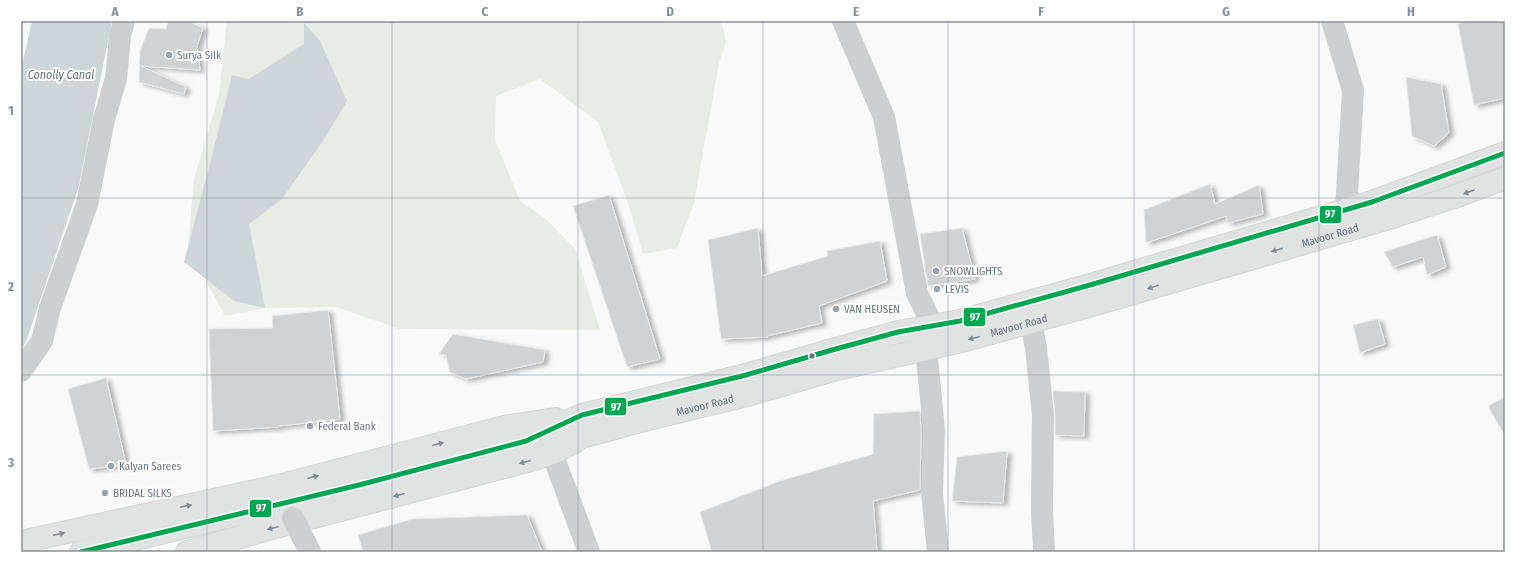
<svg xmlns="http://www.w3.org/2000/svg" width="1526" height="573" viewBox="0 0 1526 573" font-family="'Fira Sans Condensed',sans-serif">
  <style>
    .green { fill: #e8ebe6 }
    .water { fill: #ced6d9 }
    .building { fill: #d0d2d3; stroke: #e8e8e8; filter: url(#shadow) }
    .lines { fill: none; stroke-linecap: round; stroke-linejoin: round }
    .major-casing { stroke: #d5d6d7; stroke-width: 24 }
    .minor { stroke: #cecfd0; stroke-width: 22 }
    .major { stroke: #e1e2e2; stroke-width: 22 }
    .minor-bridge { stroke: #cecfd0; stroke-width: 22 }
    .bus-1-casing { stroke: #fff; stroke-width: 8 }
    .bus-1 { stroke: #00a651; stroke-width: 5 }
    .oneway { fill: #7e8c96 }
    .grid { fill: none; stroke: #84929c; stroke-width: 1; stroke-opacity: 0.55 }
    .poi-dot { fill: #99a4ac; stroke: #fff; stroke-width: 1.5 }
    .bus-dot { fill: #657683; stroke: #fff; stroke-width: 1.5 }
    .labels { text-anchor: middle; stroke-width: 4; stroke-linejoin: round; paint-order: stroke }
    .poi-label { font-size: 11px; fill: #657683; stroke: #fff; text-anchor: start }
    .street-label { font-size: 11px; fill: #657683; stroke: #fff }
    .water-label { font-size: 12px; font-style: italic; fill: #60757c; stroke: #fff }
    .line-badge { stroke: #fff; stroke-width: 1.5 }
    .badge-label { font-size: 11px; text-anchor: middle; font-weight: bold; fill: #fff }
    .neatline { fill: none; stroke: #84929c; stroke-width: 1.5 }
    .grid-label { font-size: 13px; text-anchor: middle; font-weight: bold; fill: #84929c }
  </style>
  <defs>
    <filter id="shadow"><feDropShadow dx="4.5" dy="2.5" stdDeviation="2" flood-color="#0004"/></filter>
  </defs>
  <rect width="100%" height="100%" fill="#f9f9f9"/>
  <path class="green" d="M227,21H721L726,42L719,63L694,203L677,248L643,254L629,206L598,122L540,79L496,96L495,140L520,201L547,220L575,249L600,330L400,329L336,307L265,308L225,316L188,247L194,179L219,95Z"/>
  <path class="water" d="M32,21H112L79,186L26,342L21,349V70Z
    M304,23L320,41L347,101L325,138L282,199L249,224L265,308L234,301L184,262L212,156L232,75L249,79L304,44Z"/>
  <path class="building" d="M168,21H188L203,28L197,46L200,70L141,66L186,87L184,94L139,82L140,51L149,28L166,29Z
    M1470,21H1505V98L1474,105L1458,24Z
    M1406,77L1441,84L1449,133L1434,146L1412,136Z
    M1210,184L1215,204L1259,185L1263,214L1228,223L1226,216L1146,243L1144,210Z
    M609,195L660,359L627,367L573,206Z
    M758,228L762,276L828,256L827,251L880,241L887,281L819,306L822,323L767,336L768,337L721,339L708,240Z
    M962,228L975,279L928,286L920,234Z
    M1437,235L1446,267L1427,275L1423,257L1393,267L1384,252Z
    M328,310L340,419L279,426V427L213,431L209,329L273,328L272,316Z
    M1378,319L1385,344L1360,353L1353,325Z
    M453,334L545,350L543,362L466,379L450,372L446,355L439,354Z
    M106,378L126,465L89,469L68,389Z
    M1053,391L1085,392L1084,436L1055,435V414Z
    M1505,397V436L1488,406Z
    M920,411L921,433L920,490L873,501L877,552H712L700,512L780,481L873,454L874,414Z
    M1007,451L1003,503L952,501L957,457Z
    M527,515L542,552H363L358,535L412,519Z"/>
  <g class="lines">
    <g class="major-casing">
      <g id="major">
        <path id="s1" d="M540,440L586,436L652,418L751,394L837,369L966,340L1096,304L1379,221L1460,195L1505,178"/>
        <path d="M21,542L278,486L504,427L555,419"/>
        <path d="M81,552L359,485L526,441L582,415L746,375L832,350L898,332L960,321L1090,285L1372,202L1505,153"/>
        <path d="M187,552L268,529L535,459L552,453L575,442"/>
      </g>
    </g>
    <path class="minor" d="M843,21L884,117L917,293L933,326
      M1332,21L1353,90L1346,210
      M1027,304L1036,348L1043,415L1042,510L1044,552
      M926,348L934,430L932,493L938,552
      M21,371L42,341L50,308L87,204L104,119L116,79L120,36L124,21
      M552,453L589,552
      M303,538L310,552"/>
    <use href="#major" class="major"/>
    <path class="minor-bridge" d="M293,518L303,538"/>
    <g class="bus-1-casing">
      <path id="bus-1" d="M81,552L359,485L526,441L582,415L746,375L832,350L898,332L960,321L1090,285L1372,202L1505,153"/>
    </g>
    <use href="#bus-1" class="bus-1"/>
  </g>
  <defs><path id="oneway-solid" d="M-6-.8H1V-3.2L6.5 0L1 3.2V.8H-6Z"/></defs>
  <g class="oneway">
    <use href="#oneway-solid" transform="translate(1469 192) rotate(159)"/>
    <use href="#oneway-solid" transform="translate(1277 250) rotate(164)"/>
    <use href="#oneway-solid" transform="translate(1153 287) rotate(163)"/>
    <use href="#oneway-solid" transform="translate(974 338) rotate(165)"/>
    <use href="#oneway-solid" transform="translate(438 444) rotate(-15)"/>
    <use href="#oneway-solid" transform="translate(525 462) rotate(165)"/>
    <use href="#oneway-solid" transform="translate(313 477) rotate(-15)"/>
    <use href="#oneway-solid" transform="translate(399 495) rotate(165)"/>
    <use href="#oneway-solid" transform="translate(186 506) rotate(-12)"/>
    <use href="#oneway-solid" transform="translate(273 528) rotate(165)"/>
    <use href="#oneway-solid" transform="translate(59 534) rotate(-13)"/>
  </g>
  <path class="grid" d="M207,21V552M392,21V552M578,21V552M763,21V552M948,21V552M1134,21V552M1319,21V552M21,198H1505M21,375H1505"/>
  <g class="poi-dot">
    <circle cx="169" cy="55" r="4"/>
    <circle cx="936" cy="271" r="4"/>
    <circle cx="937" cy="289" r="4"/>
    <circle cx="836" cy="309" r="4"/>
    <circle cx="310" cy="426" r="4"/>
    <circle cx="111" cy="466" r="4"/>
    <circle cx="105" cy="493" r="4"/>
  </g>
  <circle class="bus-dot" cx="812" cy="356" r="3.5"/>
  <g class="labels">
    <g class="poi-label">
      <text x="177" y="59">Surya Silk</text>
      <text x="944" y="275">SNOWLIGHTS</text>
      <text x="945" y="293">LEVIS</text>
      <text x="844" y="313">VAN HEUSEN</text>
      <text x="318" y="430">Federal Bank</text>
      <text x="119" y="470">Kalyan Sarees</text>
      <text x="113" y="497">BRIDAL SILKS</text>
    </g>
    <g class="street-label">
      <text dy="4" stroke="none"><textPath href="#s1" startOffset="817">Mavoor Road</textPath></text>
      <text dy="4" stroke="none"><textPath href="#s1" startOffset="493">Mavoor Road</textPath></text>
      <text dy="4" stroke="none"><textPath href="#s1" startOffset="169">Mavoor Road</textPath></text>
    </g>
    <g class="water-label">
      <text x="61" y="79">Conolly Canal</text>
    </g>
  </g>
  <g class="line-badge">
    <rect x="1319" y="205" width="23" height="19" rx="4" fill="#00a651"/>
    <rect x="963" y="307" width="23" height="20" rx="4" fill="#00a651"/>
    <rect x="604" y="397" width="23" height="19" rx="4" fill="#00a651"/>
    <rect x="249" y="499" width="23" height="19" rx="4" fill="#00a651"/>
  </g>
  <g class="badge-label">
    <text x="1330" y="218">97</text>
    <text x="975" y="321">97</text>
    <text x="616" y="411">97</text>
    <text x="261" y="512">97</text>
  </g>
  <rect width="1526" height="573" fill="none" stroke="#ffffff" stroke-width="44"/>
  <rect x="22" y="22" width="1482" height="529" class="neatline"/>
  <g class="grid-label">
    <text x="115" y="16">A</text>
    <text x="300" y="16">B</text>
    <text x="485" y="16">C</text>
    <text x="670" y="16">D</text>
    <text x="856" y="16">E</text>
    <text x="1041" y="16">F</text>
    <text x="1226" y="16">G</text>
    <text x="1411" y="16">H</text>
    <text x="11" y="115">1</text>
    <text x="11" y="291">2</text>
    <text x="11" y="467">3</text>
  </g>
</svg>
